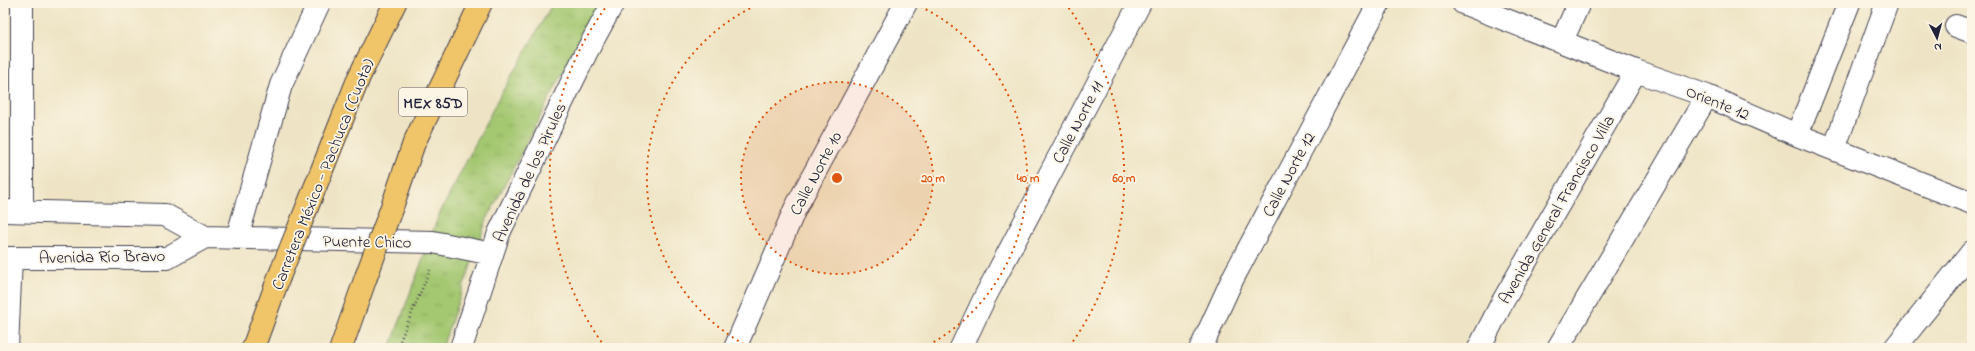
<svg xmlns="http://www.w3.org/2000/svg" width="1975" height="351" viewBox="0 0 1975 351" font-family="'Indie Flower',sans-serif">
  <style>
    .grass { fill: url(#grass-tufts); stroke: #637456 }
    .lines { fill: none; stroke-linecap: round; stroke-linejoin: round }
    .minor-casing { stroke: #413f50; stroke-width: 24 }
    .highway-casing { stroke: #413f50; stroke-width: 24 }
    .path { stroke: #413f50; stroke-width: 2.5; stroke-dasharray: 1 3; stroke-linecap: butt }
    .minor { stroke: #fff; stroke-width: 22 }
    .highway { stroke: #f0c469; stroke-width: 22 }
    .highway-bridge-casing { stroke: #413f50; stroke-width: 24; stroke-linecap: butt }
    .highway-bridge { stroke: #f0c469; stroke-width: 22 }
    .ring { fill: none; stroke: #de560e; stroke-width: 2; stroke-dasharray: 2 4 }
    .labels { text-anchor: middle; stroke-width: 3.5; stroke-linejoin: round; paint-order: stroke }
    .shield { fill: #fcf5e5; stroke: #63616e; stroke-width: 1 }
    .shield-label { font-size: 16px; font-weight: bold; fill: #22223b }
    .street-label { font-size: 17px; fill: #22223b; stroke: #fcf5e5 }
    .centre { fill: #de560e; stroke: #fcf5e5; stroke-width: 2 }
    .ring-label { font-size: 12px; text-anchor: middle; font-weight: bold; fill: #de560e; stroke: #fcf5e5; stroke-width: 3.5; stroke-linejoin: round; paint-order: stroke }
  </style>
  <defs>
    <pattern id="grass-tufts" width="24" height="20" patternUnits="userSpaceOnUse"><rect width="24" height="20" fill="#a4c771"/><path d="M3 7l-1-3M5 7V3M7 7l1-3M15 17l-1-3M17 17v-4M19 17l1-3" fill="none" stroke="#8dab63"/></pattern>
  </defs>
  <rect width="100%" height="100%" fill="#fcf5e5"/>
  <filter id="ink" filterUnits="userSpaceOnUse"><feTurbulence type="fractalNoise" baseFrequency=".025" numOctaves="2"/><feDisplacementMap in="SourceGraphic" scale="8" xChannelSelector="R" yChannelSelector="G"/><feConvolveMatrix kernelMatrix="1 2 1 2 8 2 1 2 1" color-interpolation-filters="sRGB"/></filter>
  <filter id="wash" filterUnits="userSpaceOnUse"><feTurbulence type="fractalNoise" baseFrequency=".012" numOctaves="4" result="noise"/><feDisplacementMap in="SourceGraphic" scale="16" xChannelSelector="R" yChannelSelector="G"/><feGaussianBlur stdDeviation="0.9" result="paint"/><feColorMatrix in="noise" values="0 0 0 0 0 0 0 0 0 0 0 0 0 0 0 0 0 1.4 0 .05"/><feComposite in="paint" operator="in"/></filter>
  <g filter="url(#wash)">
    <rect width="100%" height="100%" fill="#eee4c5"/>
    <path class="grass" d="M553,3H599L487,219L442,348H390L438,217L497,101Z"/>
  </g>
  <g filter="url(#ink)">
    <g class="lines">
      <g class="minor-casing">
        <path id="minor" d="M1463,3L1636,71L1707,96L1797,135L1972,203
          M1956,26L1972,32
          M1562,41L1579,3
          M1797,135L1849,3
          M1834,149L1887,3
          M3,211L165,215L205,237L433,242L492,254
          M22,211V3
          M237,238L281,85L319,3
          M3,258H167L205,237
          M7,348L11,258
          M461,348L499,233L587,51L613,3
          M735,348L795,209L906,3
          M961,348L985,297L1140,3
          M1201,348L1233,278L1379,3
          M1479,348L1503,301L1636,71
          M1558,348L1707,96
          M1895,348L1972,252"/>
      </g>
      <g class="highway-casing">
        <path id="highway" d="M314,190L359,77L395,3
          M393,204L414,143L481,3
          M253,348L279,277
          M341,348L366,277"/>
      </g>
      <path class="path" d="M397,348L430,270"/>
      <use href="#minor" class="minor"/>
      <use href="#highway" class="highway"/>
      <g class="highway-bridge-casing">
        <path id="highway-bridge" d="M279,277L314,190
          M366,277L393,204"/>
      </g>
      <use href="#highway-bridge" class="highway-bridge"/>
    </g>
  </g>
  <circle cx="837" cy="178" r="96" fill="#de560e" fill-opacity=".12"/>
  <g class="ring">
    <circle cx="837" cy="178" r="96"/>
    <path d="M749 347A191 191 0 0 1 759 4M915 4A191 191 0 0 1 925 347"/>
    <path d="M605 347A287 287 0 0 1 609 3M1065 3A287 287 0 0 1 1069 347"/>
  </g>
  <g class="labels">
    <rect class="shield" x="399" y="88" width="68" height="28" rx="3"/>
    <g class="shield-label">
      <text x="433" y="108">MEX 85D</text>
    </g>
    <g class="street-label">
      <text transform="translate(1718 102) rotate(22)" y="6">Oriente 12</text>
      <text transform="translate(1077 122) rotate(-62)" y="6">Calle Norte 11</text>
      <text transform="translate(529 172) rotate(-65)" y="6">Avenida de los Pirules</text>
      <text transform="translate(815 173) rotate(-62)" y="6">Calle Norte 10</text>
      <text transform="translate(322 174) rotate(-68)" y="6">Carretera México - Pachuca (Cuota)</text>
      <text transform="translate(1288 174) rotate(-62)" y="6">Calle Norte 12</text>
      <text transform="translate(1556 209) rotate(-60)" y="6">Avenida General Francisco Villa</text>
      <text transform="translate(367 241) rotate(1)" y="6">Puente Chico</text>
      <text transform="translate(102 256) rotate(-1)" y="6">Avenida Río Bravo</text>
    </g>
  </g>
  <circle cx="837" cy="178" r="6" class="centre"/>
  <g class="ring-label">
    <text x="933" y="182">20 m</text>
    <text x="1028" y="182">40 m</text>
    <text x="1124" y="182">60 m</text>
  </g>
  <rect width="1975" height="351" fill="none" stroke="#fcf5e5" stroke-width="16"/>
  <g transform="translate(1937 38) rotate(174)" stroke="#fcf5e5" stroke-width="3" paint-order="stroke">
  <path d="M0-3L7 15L0 10L-7 15Z" fill="#22223b"/>
  <text y="-6" font-size="11" font-weight="bold" text-anchor="middle" fill="#22223b">N</text>
  </g>
</svg>
